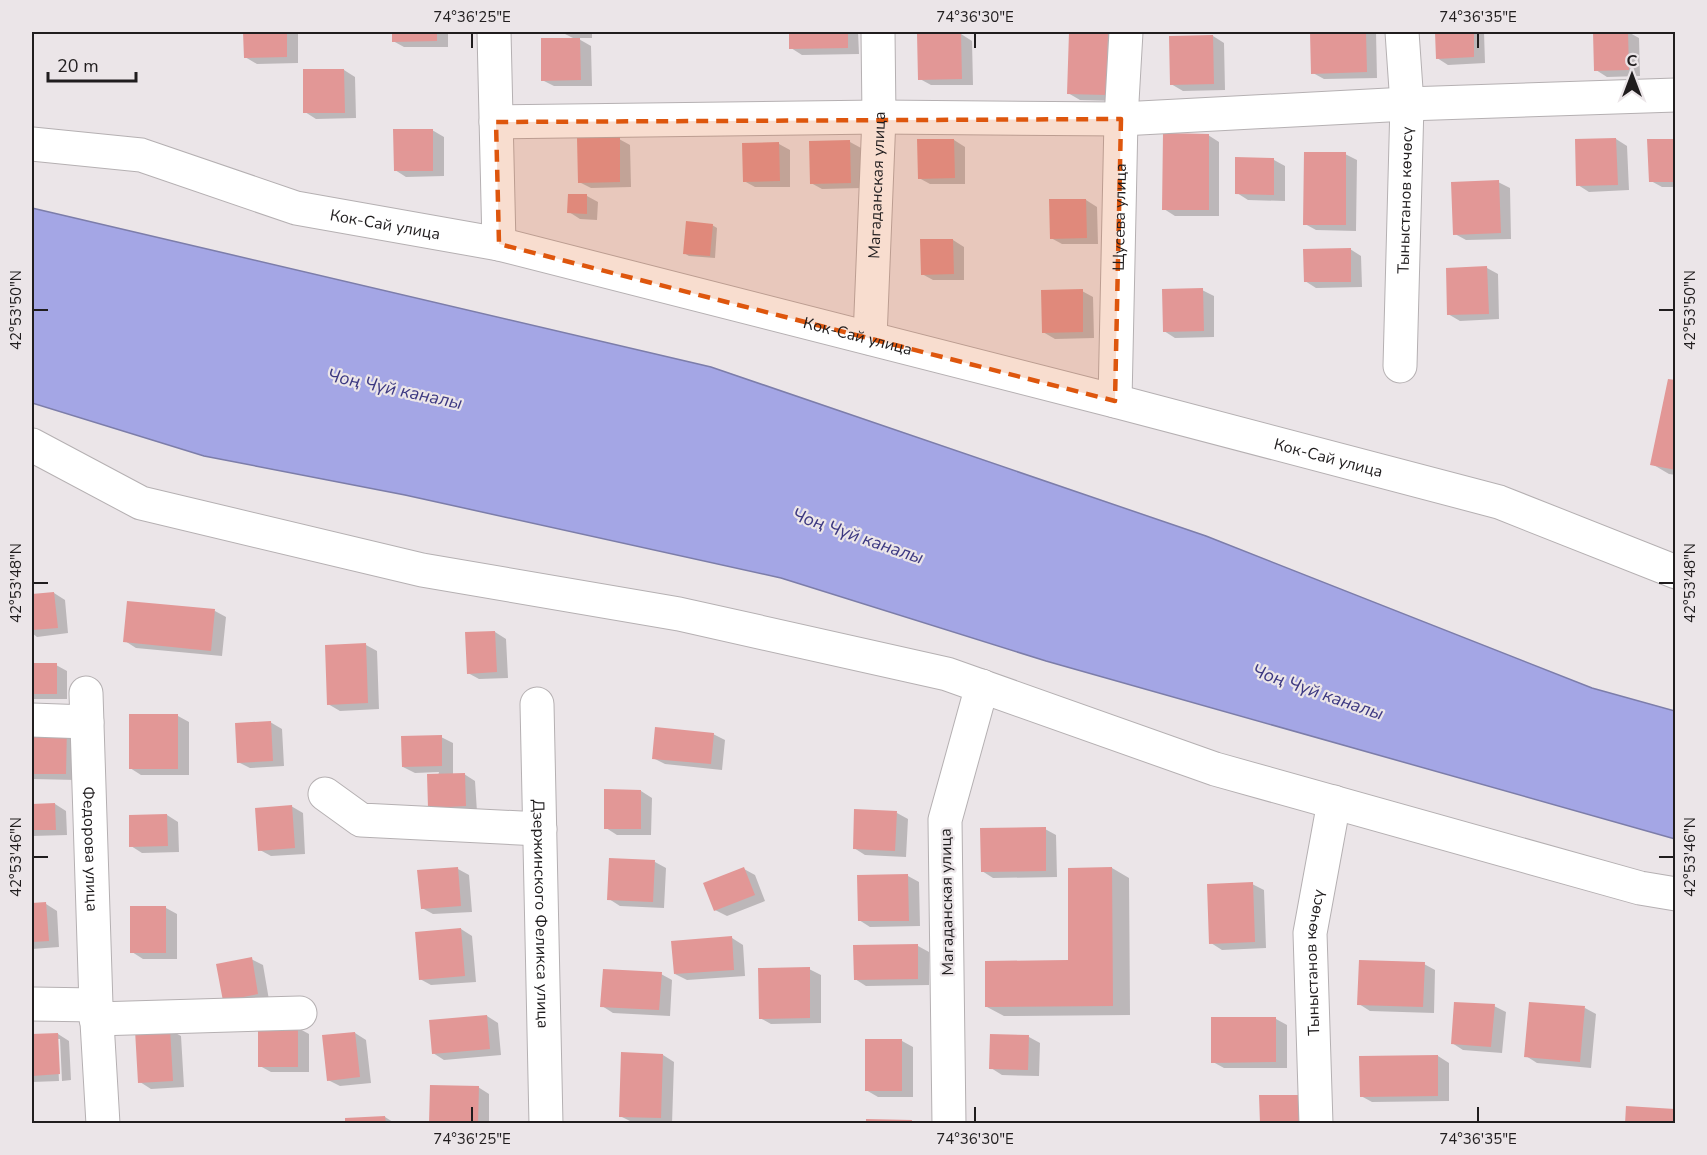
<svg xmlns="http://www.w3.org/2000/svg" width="1707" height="1155" viewBox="0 0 1707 1155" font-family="'Nunito Sans',sans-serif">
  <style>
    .water { fill: #a4a6e5; stroke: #7c7da9; stroke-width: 1.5 }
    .shadow { fill: #0003 }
    .building { fill: #e29796 }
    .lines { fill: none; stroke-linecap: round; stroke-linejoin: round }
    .street-casing { stroke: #b5b0b2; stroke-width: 35 }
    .street { stroke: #fff; stroke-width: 33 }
    .marked { fill: #de560d; fill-opacity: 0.2; stroke: #de560d; stroke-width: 4.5; stroke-dasharray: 12 8; stroke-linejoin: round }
    .ticks { fill: none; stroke: #201d1e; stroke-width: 2 }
    .labels { text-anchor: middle; stroke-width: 4.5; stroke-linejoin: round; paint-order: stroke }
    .street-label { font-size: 16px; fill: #201d1e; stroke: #ebe5e8 }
    .water-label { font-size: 18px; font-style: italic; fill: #3c3881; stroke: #ebe5e8 }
    .neatline { fill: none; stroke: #201d1e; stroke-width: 2 }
    .ticks-label { font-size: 15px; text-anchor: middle; fill: #201d1e }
  </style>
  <rect width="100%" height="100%" fill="#ebe5e8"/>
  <path class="water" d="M32,208L711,367L1206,536L1592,688L1675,711V839L1046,661L781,578L405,495L204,456L32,403Z"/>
  <path class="shadow" d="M245,32H298V63L257,64L245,57Z
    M393,32H448V47H404L393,41Z
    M561,32H592V38H577L591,46L592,86H554L542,80L575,39Z
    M791,32H858L859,54L802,55L791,48Z
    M1070,32H1110L1117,101L1080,100L1068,93Z
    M1312,32H1376L1377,78L1324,79L1313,73Z
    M1436,32H1484L1485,63L1448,65L1437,58Z
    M1594,32H1628L1639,38L1640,76L1607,77L1596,70Z
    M961,34L972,41L973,85H931L920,79Z
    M1213,36L1224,43L1225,90L1183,91L1171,84Z
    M344,70L355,77L356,118L316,119L305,112Z
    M432,130L444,137V176L406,177L395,170Z
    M1208,135L1219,142V216H1175L1164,209Z
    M619,139L630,145L631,187L591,188L579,182Z
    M1616,139L1627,146L1629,190L1589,192L1578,185Z
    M954,140L965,147V184H930L919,178Z
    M1676,140V187H1662L1651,181Z
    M850,142L861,148L862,188L822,189L811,183Z
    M779,144L790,150V187H755L744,181Z
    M1345,154L1357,160L1356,231L1316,230L1305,224Z
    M1274,160L1285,166V201L1248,200L1237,193Z
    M1498,182L1510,188L1511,239L1466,240L1455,234Z
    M587,196L598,202L597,220L580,219L569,212Z
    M1086,200L1097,207L1098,244H1062L1051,238Z
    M712,225L717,228L715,258L689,256L684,253Z
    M953,240L964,247V280H933L922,274Z
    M1350,249L1361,256L1362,287L1316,288L1305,281Z
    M1487,268L1498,274L1499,319L1460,321L1448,314Z
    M1202,290L1214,296V337L1175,338L1164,331Z
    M1082,291L1093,297L1094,338L1055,339L1043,332Z
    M1676,382V475L1669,474L1652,464Z
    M54,593L65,600L68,633L37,637L32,633V595Z
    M215,611L226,617L222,656L136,648L125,641Z
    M495,632L506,639L508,678L479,679L468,673Z
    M366,645L377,651L379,709L340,711L328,704Z
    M32,665H56L67,671V699H32Z
    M178,716L189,722V775H141L130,768Z
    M270,722L282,729L284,766L250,768L238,762Z
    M32,726L78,733L77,780L32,779Z
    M713,734L725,740L722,770L665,764L653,758Z
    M441,737L453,743V775L464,774L475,781L477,812L430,807L439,772L415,773L403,767Z
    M641,791L652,798L651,835H617L606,828Z
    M55,804L66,811L67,835L32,836V805Z
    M291,806L303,813L305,854L271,856L260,850Z
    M897,813L908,819L906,857L865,855L854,848Z
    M167,815L178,822L179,852L142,853L131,846L130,816Z
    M1045,829L1056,835L1057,877L993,878L982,871Z
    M655,862L666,868L664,908L620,906L609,899Z
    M1112,868L1129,878L1130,1015L1004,1016L987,1007L1070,962Z
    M458,869L469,875L472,912L433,914L422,908Z
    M744,869L755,875L765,901L727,916L715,910Z
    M908,876L919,882L920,926L870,927L859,920Z
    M1252,884L1264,890L1266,948L1222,950L1211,943Z
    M46,904L57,911L59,947L32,949V905Z
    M166,908L177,914V959H143L132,952Z
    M461,929L472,936L476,982L431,985L420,979Z
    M732,938L743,945L745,976L687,980L675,974Z
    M918,946L929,952V985L866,986L855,979Z
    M251,959L263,965L269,1000H224Z
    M1424,964L1435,970L1434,1013L1370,1011L1359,1004Z
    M809,969L821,975V1023L771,1024L760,1018Z
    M661,974L672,980L670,1016L613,1013L602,1006Z
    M1494,1006L1506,1012L1502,1053L1463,1050L1452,1043Z
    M1585,1008L1596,1014L1591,1068L1537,1063L1526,1056Z
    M487,1016L498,1023L501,1055L444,1060L433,1053Z
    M1276,1019L1287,1025V1068H1224L1213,1062Z
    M298,1028L309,1034V1072H271L260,1066Z
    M170,1030L181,1036L184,1087L151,1089L140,1082Z
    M355,1033L366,1040L371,1083L340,1086L328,1080L324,1036Z
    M58,1034L69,1041L71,1080L62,1081L60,1039H57L59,1081L32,1082V1035Z
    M1029,1037L1040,1043L1039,1076L1002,1075L991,1068Z
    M902,1041L913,1047V1097H878L866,1090Z
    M663,1055L674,1062L672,1124L632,1122L620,1116Z
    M1438,1056L1449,1063V1101L1372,1102L1361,1096Z
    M478,1087L489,1094V1124H432Z
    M385,1117L396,1124H347Z"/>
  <path class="building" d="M243,32H287V57L244,58Z
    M392,32H437V41L392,42Z
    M789,32H848V48L789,49Z
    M1069,32H1108L1106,95L1067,94Z
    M1310,32H1366L1367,72L1311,74Z
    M1435,32H1474V57L1436,59Z
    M1593,32H1628L1629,70L1594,71Z
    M917,33H961L962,79L918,80Z
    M1213,35L1214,84L1170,85L1169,36Z
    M541,38H580L581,80L541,81Z
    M303,69H344L345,113H303Z
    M393,129H433V171H394Z
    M1163,133L1209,134V210H1162Z
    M620,137V182L578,183L577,138Z
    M1616,138L1618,185L1576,186L1575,139Z
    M917,139H954L955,178L918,179Z
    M1647,139H1676V182H1649Z
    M850,140L851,183L810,184L809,141Z
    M779,142L780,181L743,182L742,143Z
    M1304,152H1346V225H1303Z
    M1235,157L1274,158V195L1235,194Z
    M1499,180L1501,233L1453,235L1451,182Z
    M568,194H587V214L567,213Z
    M1049,199H1086L1087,238L1050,239Z
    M686,221L713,224L710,256L683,254Z
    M920,239H953L954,274L921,275Z
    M1351,248V282H1304L1303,249Z
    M1487,266L1489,314L1447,315L1446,268Z
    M1203,288L1204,331L1163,332L1162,289Z
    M1083,289V332L1042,333L1041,290Z
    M1668,379L1676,380V470L1650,465Z
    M54,592L58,628L32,630V594Z
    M127,601L215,609L211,651L123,642Z
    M495,631L497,672L467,674L465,632Z
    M366,643L368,703L327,705L325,645Z
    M32,663H57V694H32Z
    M129,714H178V769H129Z
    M271,721L273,761L237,763L235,723Z
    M32,725H67L66,774H32Z
    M655,727L714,733L711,764L652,759Z
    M442,735V766L402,767L401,736Z
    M465,773L466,806L428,808L427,774Z
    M604,789L641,790V829H604Z
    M55,803L56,830H32V804Z
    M292,805L295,848L258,851L255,808Z
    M854,809L897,811L895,851L853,849Z
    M167,814L168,846L129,847V815Z
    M1046,827V871L981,872L980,828Z
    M609,858L655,860L653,902L607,900Z
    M458,867L461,906L421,909L417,870Z
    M744,867L755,895L714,911L703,883Z
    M1112,867L1113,1006L985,1007V961L1068,960V868Z
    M908,874L909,921H858L857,875Z
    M1253,882L1255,942L1209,944L1207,884Z
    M46,902L49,941L32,942V903Z
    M130,906H166V953H130Z
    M461,928L465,976L419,980L415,932Z
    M732,936L734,970L674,974L671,941Z
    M918,944V979L854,980L853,945Z
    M252,957L258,994L223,1001L216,964Z
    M1359,960L1425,962L1423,1007L1357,1005Z
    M810,967V1018L759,1019L758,968Z
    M603,969L662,972L659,1010L600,1007Z
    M1454,1002L1495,1004L1491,1047L1451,1044Z
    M1529,1002L1585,1006L1580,1062L1524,1057Z
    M487,1015L490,1049L432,1054L429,1020Z
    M1211,1017H1276V1062L1211,1063Z
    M258,1026H298V1067H258Z
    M170,1028L173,1081L138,1083L135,1030Z
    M355,1032L360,1077L327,1081L322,1035Z
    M58,1033L60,1074L32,1076V1034Z
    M990,1034L1029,1035L1028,1070L989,1069Z
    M865,1039H902V1091H865Z
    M621,1052L663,1054L661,1118L619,1117Z
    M1438,1055V1096L1360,1097L1359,1056Z
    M430,1085L479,1086L478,1124H429Z
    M1259,1095H1300V1124H1260Z
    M1626,1106L1675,1109L1674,1124H1625Z
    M385,1116L386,1124H345V1118Z
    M866,1119L912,1120V1124H866Z"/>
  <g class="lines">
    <g class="street-casing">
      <g id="street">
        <path d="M494,32L499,244"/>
        <path d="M496,122L879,117L1121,119L1407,104L1676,95"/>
        <path id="s1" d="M32,144L141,155L296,208L499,244L1115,401L1499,502L1676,572"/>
        <path id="s2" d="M870,338L879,117L878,32"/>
        <path id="s3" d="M1400,366L1407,104L1402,32"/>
        <path id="s4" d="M1115,401L1121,119L1126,32"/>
        <path d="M32,445L141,503L422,570L679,614L947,674L1215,769L1640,888L1676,894"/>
        <path id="s5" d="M86,693L96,1005L103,1124"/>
        <path id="s6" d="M537,704L546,1124"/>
        <path d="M32,720L87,722"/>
        <path d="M325,794L361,820L540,829"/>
        <path d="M32,1004L96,1005"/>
        <path d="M96,1019L300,1013"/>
        <path d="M949,1124L945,820L982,686"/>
        <path id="s7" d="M1316,1124L1310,933L1334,802"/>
      </g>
    </g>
    <use href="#street" class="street"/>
  </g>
  <path class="marked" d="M1121,119L1115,401L499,244L496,122Z"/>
  <path class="ticks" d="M472,33V48M975,33V48M1478,33V48M33,310H48M1659,310H1674M33,583H48M1659,583H1674M33,857H48M1659,857H1674M472,1107V1122M975,1107V1122M1478,1107V1122"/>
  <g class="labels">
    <g class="street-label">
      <text dy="6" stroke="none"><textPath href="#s2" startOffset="153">Магаданская улица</textPath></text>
      <text dy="6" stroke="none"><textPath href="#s3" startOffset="166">Тыныстанов көчөсү</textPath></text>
      <text dy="6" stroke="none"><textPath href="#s4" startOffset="184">Щусева улица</textPath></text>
      <text dy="6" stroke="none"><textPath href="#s1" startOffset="364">Кок-Сай улица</textPath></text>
      <text dy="6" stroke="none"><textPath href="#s1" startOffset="850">Кок-Сай улица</textPath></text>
      <text dy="6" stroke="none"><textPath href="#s1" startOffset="1336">Кок-Сай улица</textPath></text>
      <text dy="6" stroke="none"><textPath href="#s5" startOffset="156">Федорова улица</textPath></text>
      <text transform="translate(946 902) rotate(-91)" y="6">Магаданская улица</text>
      <text dy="6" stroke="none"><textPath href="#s6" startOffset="210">Дзержинского Феликса улица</textPath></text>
      <text dy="6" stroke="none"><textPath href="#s7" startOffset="162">Тыныстанов көчөсү</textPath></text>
    </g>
    <g class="water-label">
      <text transform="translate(395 389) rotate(12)" y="6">Чоң Чүй каналы</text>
      <text transform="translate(858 536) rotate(19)" y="6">Чоң Чүй каналы</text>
      <text transform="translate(1318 692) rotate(19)" y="6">Чоң Чүй каналы</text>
    </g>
  </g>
  <rect width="1707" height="1155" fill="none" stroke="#ebe5e8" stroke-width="66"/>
  <g transform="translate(1632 75)" stroke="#ebe5e8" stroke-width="4.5" paint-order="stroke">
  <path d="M0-4.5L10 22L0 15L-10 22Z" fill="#201d1e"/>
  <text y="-9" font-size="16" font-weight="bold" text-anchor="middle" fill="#201d1e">С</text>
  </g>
  <path d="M48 72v9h88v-9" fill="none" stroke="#201d1e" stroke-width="3"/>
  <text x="57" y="72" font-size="18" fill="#201d1e" stroke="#ebe5e8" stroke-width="4.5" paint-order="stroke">20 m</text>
  <rect x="33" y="33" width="1641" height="1089" class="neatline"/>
  <g class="ticks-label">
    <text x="472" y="22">74°36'25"E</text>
    <text x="975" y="22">74°36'30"E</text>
    <text x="1478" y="22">74°36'35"E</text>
    <text transform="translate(16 310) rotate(-90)" y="5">42°53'50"N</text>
    <text transform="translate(1690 310) rotate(-90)" y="5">42°53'50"N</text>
    <text transform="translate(16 583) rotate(-90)" y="5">42°53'48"N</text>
    <text transform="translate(1690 583) rotate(-90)" y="5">42°53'48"N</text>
    <text transform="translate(16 857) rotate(-90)" y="5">42°53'46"N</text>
    <text transform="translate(1690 857) rotate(-90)" y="5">42°53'46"N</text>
    <text x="472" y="1144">74°36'25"E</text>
    <text x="975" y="1144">74°36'30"E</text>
    <text x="1478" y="1144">74°36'35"E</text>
  </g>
</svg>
